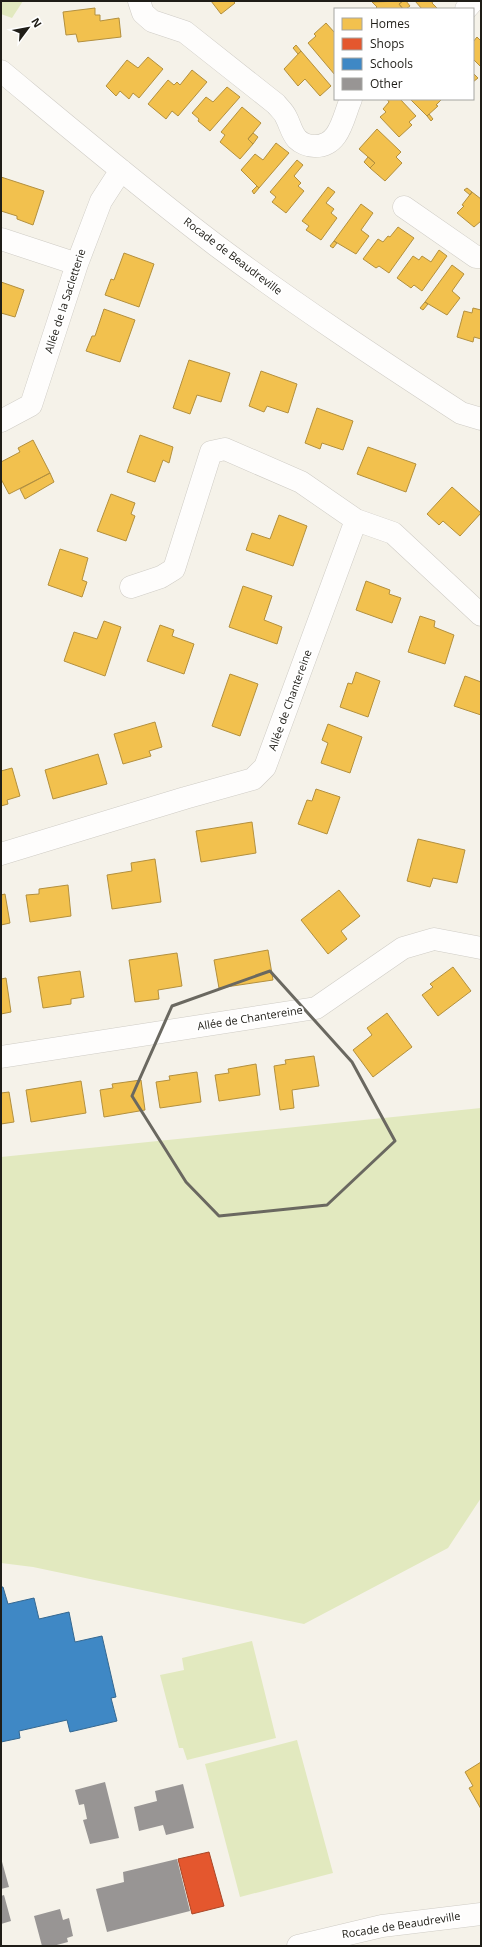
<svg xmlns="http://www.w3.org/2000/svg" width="482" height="1947" viewBox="0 0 482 1947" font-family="'Open Sans',sans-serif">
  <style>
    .green { fill: #e2e9bf }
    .homes { fill: #f2c14e; stroke: #b3903e }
    .shops { fill: #e4572e; stroke: #a94627 }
    .schools { fill: #3f88c5; stroke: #356891 }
    .building { fill: #989594 }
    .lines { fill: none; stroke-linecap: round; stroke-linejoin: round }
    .minor-casing { stroke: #cfccc5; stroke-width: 23 }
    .minor { stroke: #fefdfc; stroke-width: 22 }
    .marked { fill: none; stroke: #6a6860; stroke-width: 3; stroke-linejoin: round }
    .labels { text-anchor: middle; stroke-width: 4; stroke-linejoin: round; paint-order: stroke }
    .street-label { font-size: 11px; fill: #1f1d17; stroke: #fff }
  </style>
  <rect width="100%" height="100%" fill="#f5f2e9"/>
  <path class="green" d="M1,1H23L12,18L1,14Z
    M481,1108V1498L448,1548L304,1624L33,1567L1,1563V1157Z
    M252,1641L276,1738L187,1760L183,1748H179L160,1675L184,1670L182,1658Z
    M297,1740L333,1873L240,1897L205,1764Z"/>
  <path class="homes" d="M211,1H233L235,3L221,14Z
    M403,1H406L410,6L406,9H403L399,4Z
    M403,1L399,4L403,9H375L377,7L372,2Z
    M415,1H433L432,3L438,9H422Z
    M95,8V15H100V21L119,18L121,37L78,42L76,34L66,35L63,12Z
    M326,23L335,33V75L308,43L316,36L314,34Z
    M477,37L481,41V67L473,59V42Z
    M296,45L301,51L298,54L293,48Z
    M301,51L331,86L320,96L305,79L298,86L284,69Z
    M148,57L163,69L139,98L133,93L129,99L120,91L116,96L106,86L127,60L138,68Z
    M192,70L207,82L178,116L172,111L166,119L148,104L168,80L174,85L177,82L180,85Z
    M473,73L478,78L473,82Z
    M227,87L240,97L210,131L198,121L199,119L192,113L206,97L213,102Z
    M387,99H400L416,116L409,122L412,125L399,137L380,117L386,112L383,109L389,102Z
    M410,99H442L436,105L438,106L427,116Z
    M242,107L261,123L248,139L253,144L240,159L220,142L225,135L221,132Z
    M429,114L433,119L431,121L427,116Z
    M377,129L401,152L396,157L402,163L385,181L370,168L375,163L359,149Z
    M253,133L258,137L253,144L248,139Z
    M276,143L289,153L259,188L241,170L255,154L263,160Z
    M368,157L375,163L370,168L364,162Z
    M297,160L303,165L294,176L301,183L298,186L304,191L286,213L272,202L276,197L270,192Z
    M1,177L44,191L33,225L17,219V216L1,211Z
    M257,186L259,188L254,194L252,191Z
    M328,187L335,192L326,203L334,209L331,213L337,218L321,240L306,230L309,226L302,221Z
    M467,188L472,192L470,195L464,190Z
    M472,192L481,199V221L474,227L457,213L464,206L462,205Z
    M361,204L373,213L361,230L369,236L356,254L334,241Z
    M398,227L414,238L389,273L379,266L376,268L363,259L378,239L383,242L388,236L390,237Z
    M334,241L337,243L333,248L330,246Z
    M439,250L447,256L422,291L414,285L411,288L397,278L413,256L419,260L422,256L431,262Z
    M124,253L154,264L139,307L105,295L111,279L114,280Z
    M452,265L464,274L452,291L460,298L447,315L425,302Z
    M1,282L24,290L15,317L1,313Z
    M425,302L428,304L423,310L420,308Z
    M473,308L481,310V339L474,337L473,342L457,337L464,311L472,313Z
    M104,309L135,320L120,362L86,351L92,336H95Z
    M189,360L230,373L221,402L197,395L190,414L173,408Z
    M261,371L297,384L288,413L267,406L264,412L249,406Z
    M317,408L353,421L343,450L322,443L320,449L305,443Z
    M140,435L173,447L169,463L163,460L155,482L127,472Z
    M33,440L50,473L9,494L1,479V462L20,452L18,448Z
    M368,447L416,464L406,492L357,474Z
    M50,473L54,482L25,499L20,489Z
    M452,487L481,513L460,536L443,521L439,525L427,514Z
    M111,494L135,503L131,514L135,516L126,541L97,531Z
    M279,515L307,526L293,566L246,550L252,533L270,539Z
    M60,549L88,558L82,580L87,582L82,597L48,585Z
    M366,581L390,590L389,594L401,598L392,623L356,610Z
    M243,586L272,596L264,620L282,627L277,644L229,627Z
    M420,616L435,621L434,627L454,635L445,664L408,652Z
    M104,621L121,627L105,676L64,661L74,632L97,639Z
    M160,625L174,630L172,636L194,644L184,674L147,661Z
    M356,672L380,681L368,717L340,707L348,683L352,684Z
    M230,674L258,684L240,736L212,726Z
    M465,676L481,682V715L454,706Z
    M155,722L162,747L149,751L151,756L123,764L114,734Z
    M328,724L362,737L350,773L321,763L328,743L322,740Z
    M98,754L107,784L53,799L45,770Z
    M12,768L20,796L7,800L8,804L1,806V771Z
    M316,789L340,797L327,834L298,824L307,800L312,801Z
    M252,822L256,853L201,862L196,831Z
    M418,839L465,850L457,883L433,878L430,887L407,881Z
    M155,859L161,902L112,909L107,875L132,871L131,863Z
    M68,885L71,916L30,922L26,895L39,894V889Z
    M339,890L360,916L341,931L347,939L328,954L301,920Z
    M5,894L10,923L1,925V895Z
    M268,950L273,980L219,988L214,960Z
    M177,953L182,986L158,990L159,999L135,1002L129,960Z
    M453,967L471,991L438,1016L422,995L433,987L430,984Z
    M80,971L84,997L71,999V1004L43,1008L38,977Z
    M6,978L11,1012L1,1014V979Z
    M387,1013L412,1047L373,1077L353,1050L372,1035L367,1028Z
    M314,1056L319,1086L292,1090L294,1108L280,1110L274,1066L286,1064L285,1060Z
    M256,1064L260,1095L219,1101L215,1075L229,1073L228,1069Z
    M197,1072L201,1102L160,1108L156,1082L170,1080L169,1076Z
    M141,1080L145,1110L104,1117L100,1090L113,1088L112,1084Z
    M81,1081L86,1113L31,1122L26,1090Z
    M9,1092L14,1122L1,1124V1093Z
    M481,1762V1809L469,1788L473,1786L465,1772Z"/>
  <path class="shops" d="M209,1852L224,1906L192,1914L178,1859Z"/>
  <path class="schools" d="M1,1587H3L8,1604L34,1598L39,1619L69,1612L75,1642L102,1636L116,1697L111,1698L117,1721L70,1732L67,1720L19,1731L20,1738L1,1742Z"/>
  <path class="building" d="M105,1782L119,1838L90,1844L83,1820L87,1819L84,1804L79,1805L75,1790Z
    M183,1784L194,1828L166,1835L163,1825L139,1831L134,1807L157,1801L155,1791Z
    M1,1858L9,1887L1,1889Z
    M177,1859L190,1911L107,1932L96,1889L124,1882L123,1872Z
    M4,1895L11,1921L1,1924V1896Z
    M60,1909L63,1920L69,1918L73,1936L67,1938L68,1942L53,1946H42L34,1916Z"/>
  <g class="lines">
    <g class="minor-casing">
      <path id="minor" d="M139,1L143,13L152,21L185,32L276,104C279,108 284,112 286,117C290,124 291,132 297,139C301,143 308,146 314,146C340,147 343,117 351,99
        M466,9L473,1
        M1,71C72,130 143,190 217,246C296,305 378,359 461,413L481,419
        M404,207L476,257H481
        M1,239L77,264
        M1,421L31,405L77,264L101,201L121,170
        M131,587L161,577L174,569L211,452L225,449L301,482L356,520
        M1,854L185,798L253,779L265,767L356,520L393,533L481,615
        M1,1057L316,1008L403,948L434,939L481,948
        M298,1946L382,1926L481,1914"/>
    </g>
    <use href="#minor" class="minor"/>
  </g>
  <path class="marked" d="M270,971L352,1062L395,1141L327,1205L219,1216L186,1182L132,1096L172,1006Z"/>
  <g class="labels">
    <g class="street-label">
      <text transform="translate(233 256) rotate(37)" y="4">Rocade de Beaudreville</text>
      <text transform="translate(65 301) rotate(-72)" y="4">Allée de la Sacletterie</text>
      <text transform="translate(290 700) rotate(-70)" y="4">Allée de Chantereine</text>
      <text transform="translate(250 1018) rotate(-9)" y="4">Allée de Chantereine</text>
      <text transform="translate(401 1925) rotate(-9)" y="4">Rocade de Beaudreville</text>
    </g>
  </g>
  <rect width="482" height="1947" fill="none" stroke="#1f1d17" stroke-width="4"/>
  <rect x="334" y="8" width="140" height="92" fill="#ffffff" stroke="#a5a5a2"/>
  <rect x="342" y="18" width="20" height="12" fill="#f2c14e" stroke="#a5a5a2"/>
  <text x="370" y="28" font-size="12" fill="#1f1d17">Homes</text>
  <rect x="342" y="38" width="20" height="12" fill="#e4572e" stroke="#a5a5a2"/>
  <text x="370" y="48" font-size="12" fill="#1f1d17">Shops</text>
  <rect x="342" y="58" width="20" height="12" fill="#3f88c5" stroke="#a5a5a2"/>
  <text x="370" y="68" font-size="12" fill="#1f1d17">Schools</text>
  <rect x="342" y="78" width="20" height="12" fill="#989594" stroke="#a5a5a2"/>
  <text x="370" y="88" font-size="12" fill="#1f1d17">Other</text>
  <g transform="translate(28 28) rotate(58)" stroke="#ffffff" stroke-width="3" paint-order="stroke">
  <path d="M0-3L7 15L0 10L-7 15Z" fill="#1f1d17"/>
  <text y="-6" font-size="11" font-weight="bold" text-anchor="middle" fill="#1f1d17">N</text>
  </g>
</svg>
